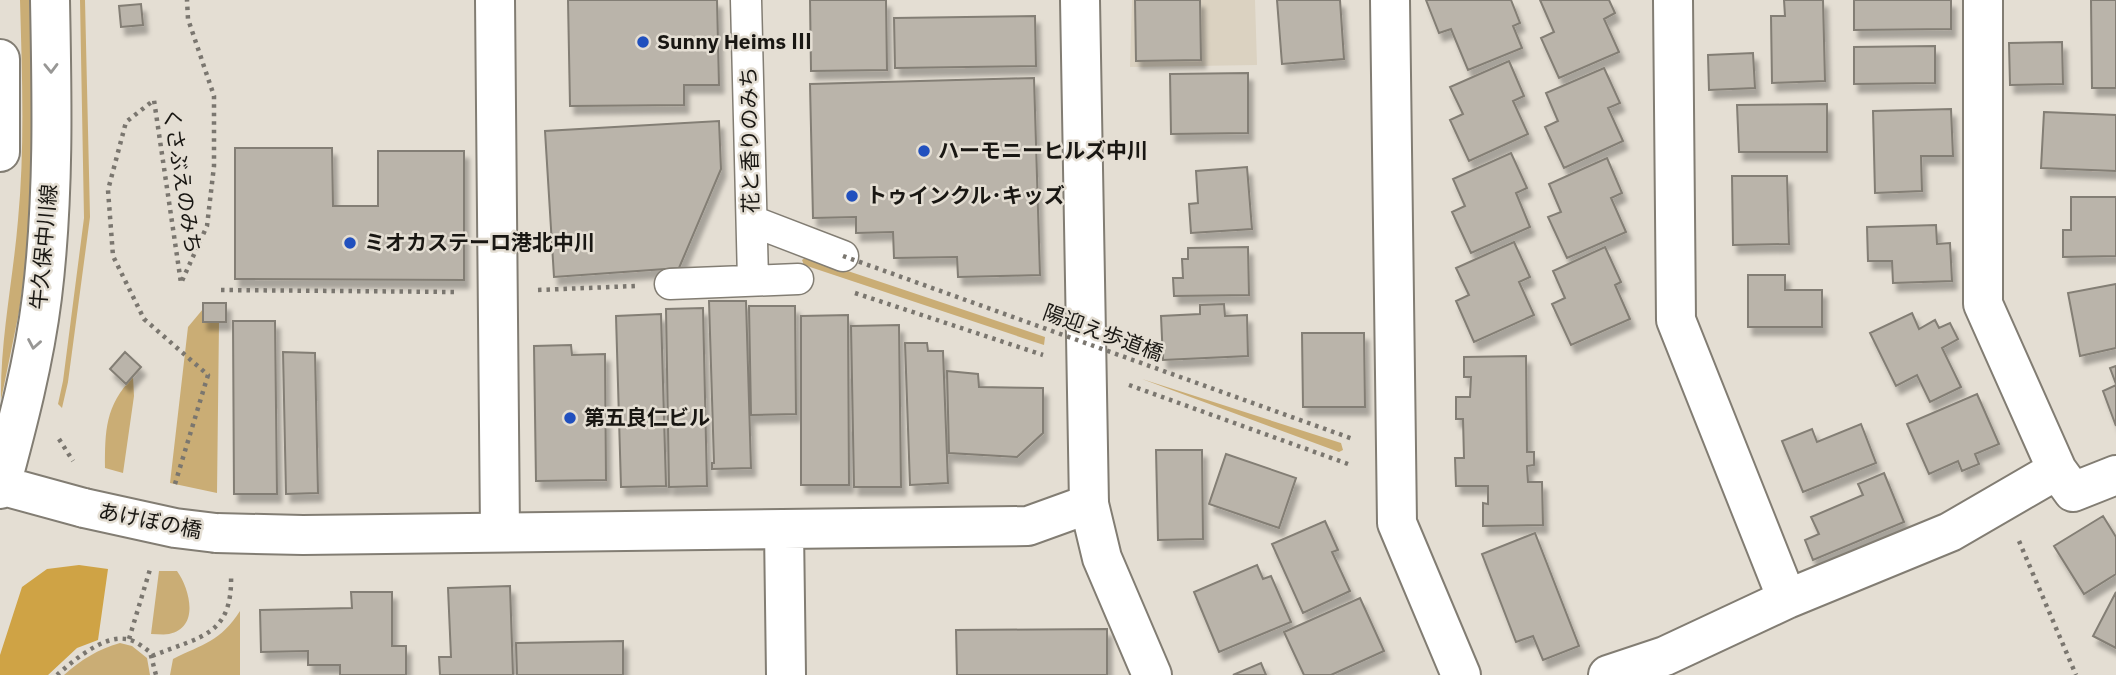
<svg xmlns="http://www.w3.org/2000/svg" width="2116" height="675" viewBox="0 0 2116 675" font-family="'IBM Plex Sans','Noto Sans JP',sans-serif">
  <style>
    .built { fill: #dbd2c1 }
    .green { fill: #caad75 }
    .forest { fill: #cfa345 }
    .building { fill: #bab4aa; stroke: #837e74; stroke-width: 2; filter: url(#shadow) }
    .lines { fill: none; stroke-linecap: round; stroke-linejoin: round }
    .pedestrian-casing { stroke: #827d73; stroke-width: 33 }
    .minor-casing { stroke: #827d73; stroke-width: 42 }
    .tertiary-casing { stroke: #827d73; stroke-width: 42 }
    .path { stroke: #7a766f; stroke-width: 4.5; stroke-dasharray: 3.5 5; stroke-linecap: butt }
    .pedestrian { stroke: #fff; stroke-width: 30 }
    .minor { stroke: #fff; stroke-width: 38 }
    .tertiary { stroke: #fff; stroke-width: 38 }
    .tertiary-bridge-casing { stroke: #827d73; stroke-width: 42; stroke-linecap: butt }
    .path-bridge { stroke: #7a766f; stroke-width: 4.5; stroke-dasharray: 3.5 5; stroke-linecap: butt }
    .tertiary-bridge { stroke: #fff; stroke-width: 38 }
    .oneway { stroke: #989795 }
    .poi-dot { fill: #2150be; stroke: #e4ded3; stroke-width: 2.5 }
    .labels { text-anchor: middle; stroke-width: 5; stroke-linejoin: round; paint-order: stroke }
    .poi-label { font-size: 21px; font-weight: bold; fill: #191713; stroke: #e4ded3; text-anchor: start }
    .street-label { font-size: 21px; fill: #191713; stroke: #e4ded3 }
  </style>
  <defs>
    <filter id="shadow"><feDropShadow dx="4.5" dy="8" stdDeviation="2" flood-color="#0004"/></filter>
  </defs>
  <rect width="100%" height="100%" fill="#e4ded3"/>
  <path class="built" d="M1132,0H1255L1257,65L1130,67Z"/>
  <path class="green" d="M20,0H35L32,221L19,312L1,400C0,341 13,280 18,220C25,147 22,73 20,0Z
    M80,0H85L90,217L68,382L62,408L58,404L63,381L84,218Z
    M806,257L1045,337L1044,345L804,265L802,260Z
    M203,309V322H219L217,493L170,483L188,327Z
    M133,377L134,396L123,473L105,468C105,431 105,406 133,377Z
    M1142,379L1341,443L1343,450L1339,452Z
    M159,571H177C190,589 200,628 169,634C164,635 157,634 151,634Z
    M240,611V675H170L173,659C203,644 221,641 240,611Z
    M120,643L132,646L147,658L150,675H64C81,660 98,649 120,643Z"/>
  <path class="forest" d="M79,565L108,569L98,640L77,648L48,675H0V655L22,587L47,569Z"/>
  <path class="building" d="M568,0H717L719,85H684V105L570,106Z
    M810,0H886L887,70L811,71Z
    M1135,0H1200L1201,60L1136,61Z
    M1277,0H1340L1344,59L1282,64Z
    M1426,0H1511L1520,23L1513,26L1522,48L1468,70L1451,29L1439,33Z
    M1540,0H1609L1615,13L1604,19L1619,52L1559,78L1541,38L1554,32Z
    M1784,0H1823L1825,81L1772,83L1771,16H1785Z
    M1854,0H1951V29L1854,30Z
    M2091,0H2116V88H2092Z
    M141,4L143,25L121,27L119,6Z
    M1035,16L1036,66L895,68L894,18Z
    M2062,42L2063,84L2010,85L2009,43Z
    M1935,46V83L1854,84V47Z
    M1753,53L1755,88L1709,90L1708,55Z
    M1509,61L1524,96L1513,101L1528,134L1469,161L1450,120L1463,114L1450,87Z
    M1604,68L1620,103L1608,108L1623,141L1564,168L1545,127L1558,121L1546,93Z
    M1248,73V133L1171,134L1170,74Z
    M1034,78L1040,275L958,277L957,257L894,258L893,232L856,233V217L813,218L810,84Z
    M1827,104V152H1739L1737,105Z
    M1951,109L1953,156H1921L1922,191L1875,193L1873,111Z
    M2044,112L2116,115V171L2041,168Z
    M719,121L721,169L679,268L554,277L545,131Z
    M235,148H332L333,206H378V151H464V280L235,279Z
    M1511,153L1527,188L1516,193L1530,227L1471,253L1452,212L1465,206L1453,179Z
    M1607,158L1622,193L1611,198L1626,232L1567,258L1548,217L1561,212L1549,184Z
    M1247,167L1252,229L1191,233L1189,204L1198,203L1196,171Z
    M1732,176H1787L1789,244L1733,245Z
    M2071,197H2116V256L2063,257V230H2071Z
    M1936,225L1937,244L1950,243L1952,281L1893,283L1892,261H1868L1867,227Z
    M1514,242L1530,277L1519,282L1534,315L1474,342L1456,301L1469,295L1456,268Z
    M1248,247L1249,295L1174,296L1173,278H1183L1182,259H1188V248Z
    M1605,247L1621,282L1615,285L1630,319L1571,345L1552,304L1565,298L1553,271Z
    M1748,275H1785V290H1822V327H1748Z
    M2116,284V348L2080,356L2068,293Z
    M709,301H746L751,468L712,469V463H714Z
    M203,303H226V322H203Z
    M1224,304L1225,316L1247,315L1248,356L1163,360L1161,316L1200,314V305Z
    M749,306H795L796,414L751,415Z
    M703,308L707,486L669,487L666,309Z
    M1912,313L1919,329L1935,320L1939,328L1950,323L1958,339L1942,348L1961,387L1930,402L1917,375L1896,386L1870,333Z
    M661,314L666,486L621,487L616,316Z
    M848,315L849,485H801V316Z
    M233,321H275L277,494H234Z
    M899,325L901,487H854L851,326Z
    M1302,333H1364L1365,407H1303Z
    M905,343H927L928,351H943L948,483L910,485Z
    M571,345L572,355L605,354L606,480L536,481L534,346Z
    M125,352L141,367L126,384L110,369Z
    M283,352L315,353L318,493L286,494Z
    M1526,356L1527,452H1534V465L1527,466L1528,482H1542L1543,525L1483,526V503L1488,504V486H1456L1455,458H1464L1463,419H1456V397H1470L1471,377H1464V357Z
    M2116,366V384L2110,368Z
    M947,371L978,374L979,387L1043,388V433L1017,457L949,453Z
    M2116,385V426L2103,391Z
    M1977,394L1999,444L1975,454L1979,464L1962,471L1958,461L1929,474L1907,424Z
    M1861,424L1876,463L1803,492L1782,441L1812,429L1817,442Z
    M1156,450H1202L1203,539L1158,540Z
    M1226,454L1296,478L1279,528L1209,504Z
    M1884,473L1904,522L1813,560L1805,540L1819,534L1811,517L1863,495L1858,484Z
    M2103,516L2116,537V574L2084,594L2054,546Z
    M1325,521L1338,550L1332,552L1350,591L1303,613L1272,544Z
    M1535,533L1579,646L1543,660L1533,636L1516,642L1482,554Z
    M1257,565L1263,579L1271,576L1291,622L1219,652L1194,592Z
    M510,586L513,675H440L439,657H451L448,588Z
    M351,592H392V646H406V675H340V665H308V651L261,652L260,610L352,608Z
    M2116,592V648L2093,636Z
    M1360,598L1384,651L1331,675H1304L1284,632Z
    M1107,629V675H957L956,630Z
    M623,641V675H517L516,643Z
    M1261,663L1266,675H1233Z"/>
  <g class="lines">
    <g class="pedestrian-casing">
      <path id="pedestrian" d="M746,0L753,280
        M752,221L843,256
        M670,284L798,279"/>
    </g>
    <g class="minor-casing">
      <path id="minor" d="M495,0L500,532
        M1673,0L1676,320L1787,599
        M2057,470L2073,492L2116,475
        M1089,504L1102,558L1152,675
        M1608,675L1665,656L1787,599L1950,532L2057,470L1983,304V0"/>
    </g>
    <g class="tertiary-casing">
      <path id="tertiary" d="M1390,0L1397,523L1461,675
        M0,59V152
        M0,485L84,508
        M0,489C17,426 34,362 42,297C54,199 52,99 50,0
        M784,530L786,675
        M216,533L303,535L1028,526L1089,504L1080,0"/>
    </g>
    <path class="path" d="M221,290L456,292
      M538,290L635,286
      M855,293L1043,355
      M1129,385L1348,464
      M59,439L73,461
      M175,484L208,375L144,319L113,256L108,190L126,122L154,100L181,283L207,226L214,166V96L188,19L187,0
      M2019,541L2076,675
      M129,639L151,566
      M152,656C201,636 233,636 231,574
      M57,675C73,661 103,635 126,639C135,640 143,647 150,652L156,675"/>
    <use href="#pedestrian" class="pedestrian"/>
    <use href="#minor" class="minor"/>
    <use href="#tertiary" class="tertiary"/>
    <g class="tertiary-bridge-casing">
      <path id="tertiary-bridge" d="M84,508L175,528L216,533"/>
    </g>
    <path class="path-bridge" d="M843,256L1353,439"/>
    <use href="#tertiary-bridge" class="tertiary-bridge"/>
  </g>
  <defs><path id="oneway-chevron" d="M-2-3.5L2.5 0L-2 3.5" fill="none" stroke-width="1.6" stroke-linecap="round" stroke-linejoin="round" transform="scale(1.75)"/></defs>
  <g class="oneway">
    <use href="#oneway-chevron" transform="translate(51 68) rotate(89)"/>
    <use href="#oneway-chevron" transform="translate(34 344) rotate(100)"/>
  </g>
  <g class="poi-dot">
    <circle cx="643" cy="42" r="7"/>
    <circle cx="924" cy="151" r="7"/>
    <circle cx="852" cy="196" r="7"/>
    <circle cx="350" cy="243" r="7"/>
    <circle cx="570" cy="418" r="7"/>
  </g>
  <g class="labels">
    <g class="poi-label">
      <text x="657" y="49">Sunny Heims Ⅲ</text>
      <text x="938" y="158">ハーモニーヒルズ中川</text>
      <text x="866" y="203">トゥインクル･キッズ</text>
      <text x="364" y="250">ミオカステーロ港北中川</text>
      <text x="584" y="425">第五良仁ビル</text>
    </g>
    <g class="street-label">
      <text transform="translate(750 140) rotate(-91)" y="7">花と香りのみち</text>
      <text transform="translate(182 181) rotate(81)" y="7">くさぶえのみち</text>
      <text transform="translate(44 247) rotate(-85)" y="7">牛久保中川線</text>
      <text transform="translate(1103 333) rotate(20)" y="7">陽迎え歩道橋</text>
      <text transform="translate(150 521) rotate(11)" y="7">あけぼの橋</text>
    </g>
  </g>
</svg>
